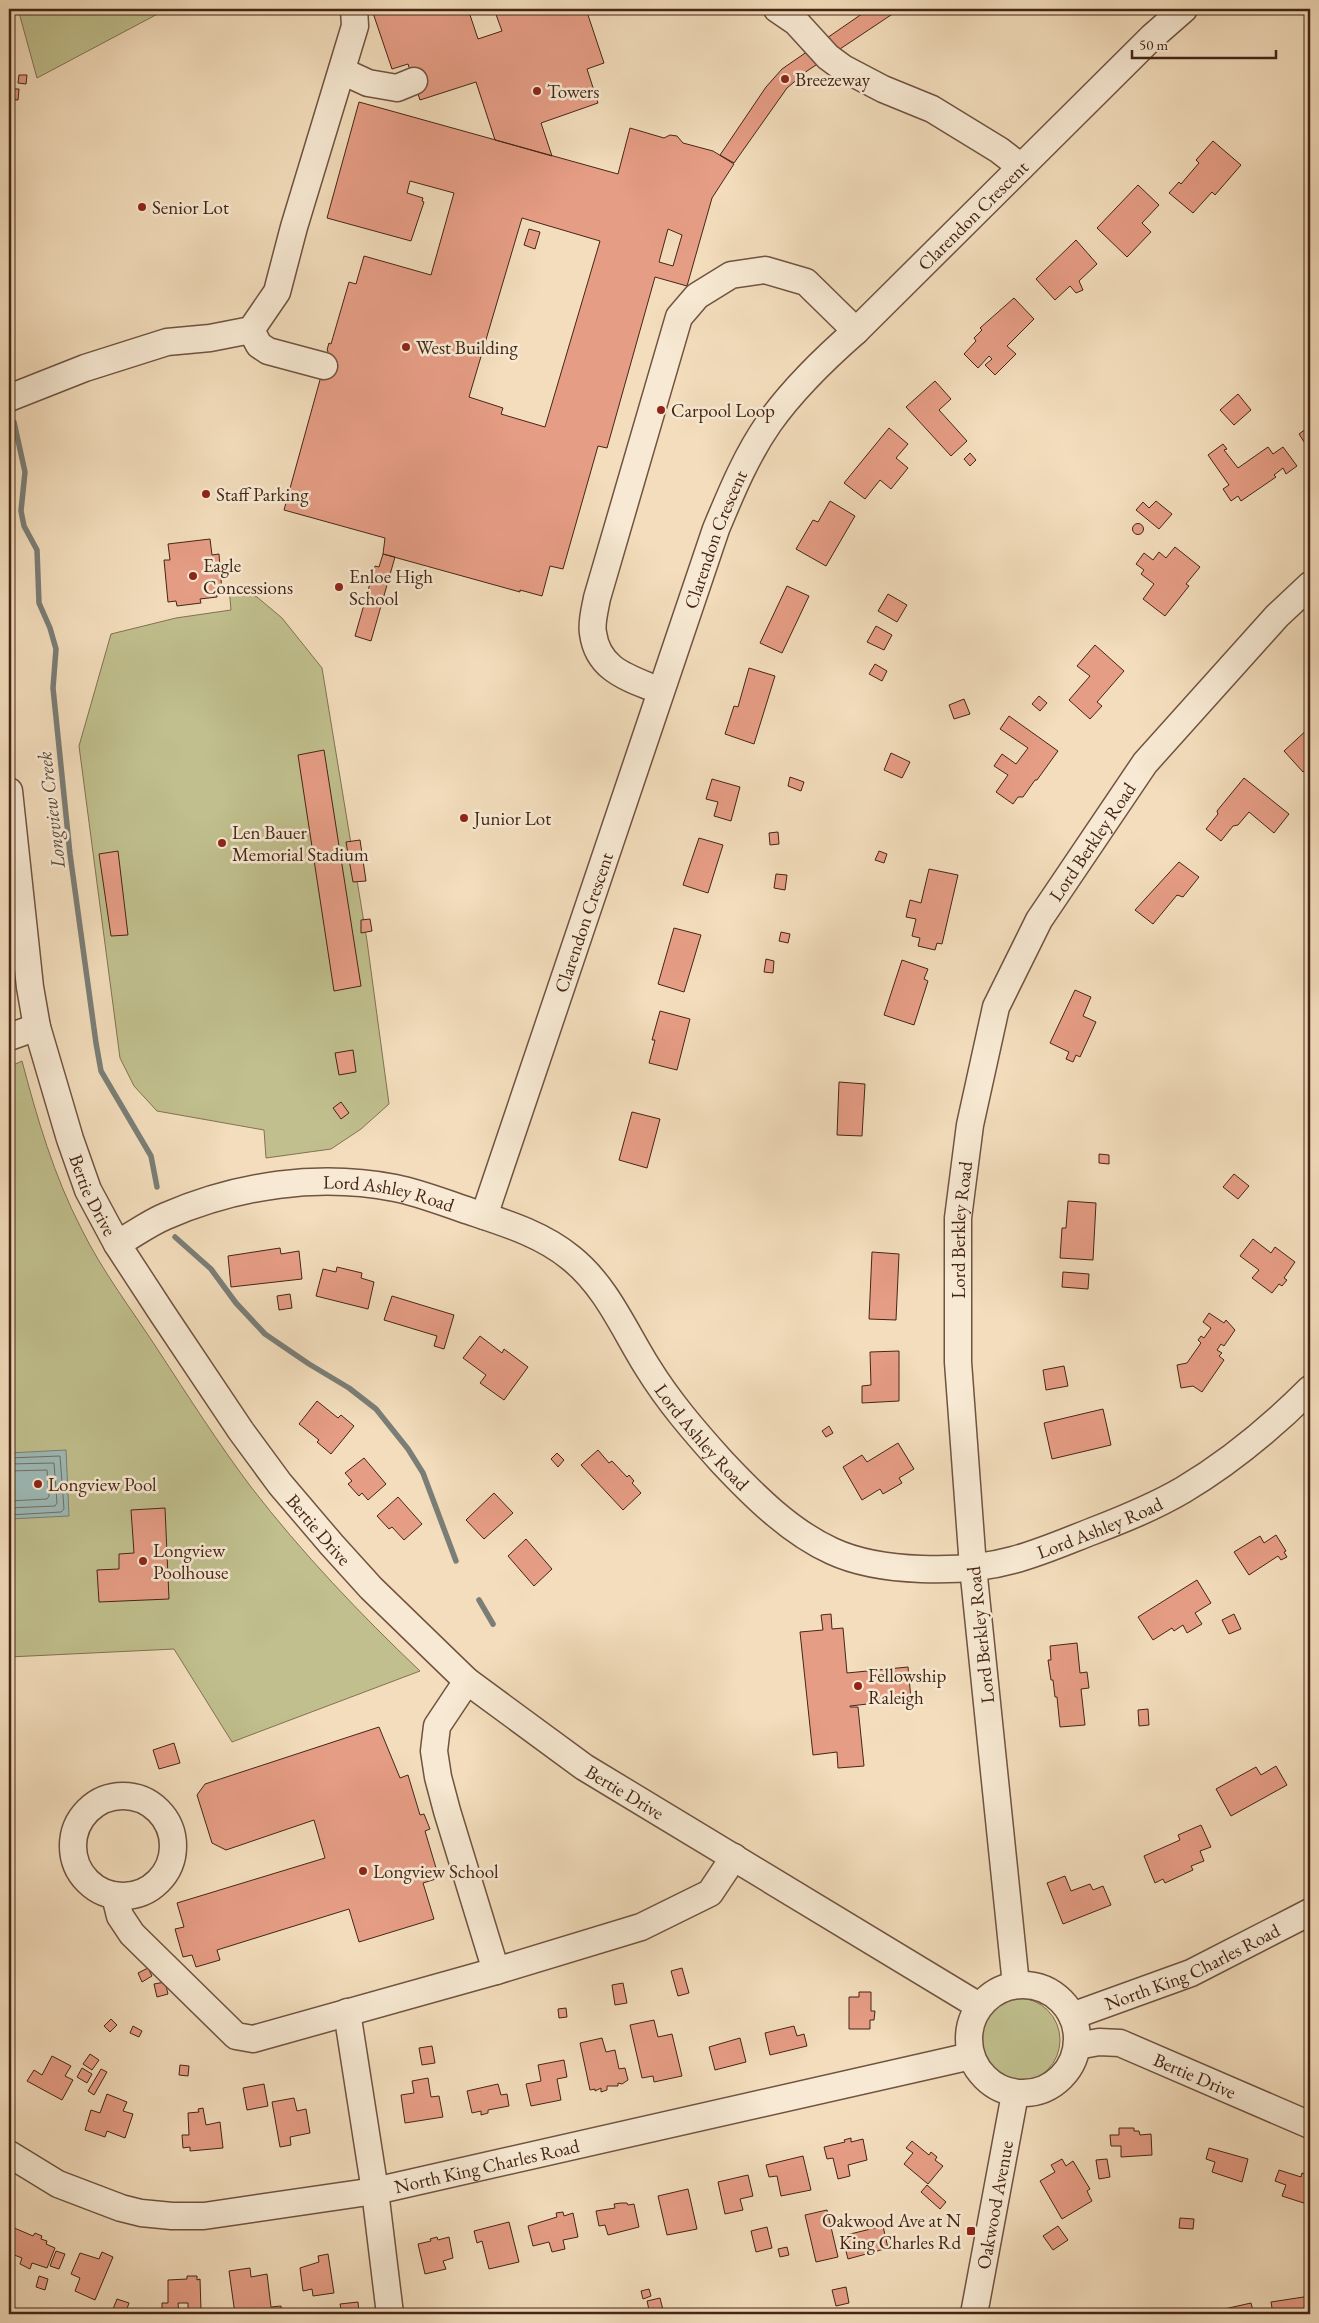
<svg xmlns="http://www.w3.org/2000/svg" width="1319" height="2323" viewBox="0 0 1319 2323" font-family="'EB Garamond',serif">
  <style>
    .green { fill: #c0bf8d; stroke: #827252 }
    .water { fill: #9dbab7; stroke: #7a7e77 }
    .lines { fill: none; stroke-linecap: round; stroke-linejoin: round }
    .shore { stroke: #717066; stroke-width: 1 }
    .stream { stroke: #7a7e77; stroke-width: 5.5 }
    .building { fill: #e69d85; stroke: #452516; fill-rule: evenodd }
    .minor-casing { stroke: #705340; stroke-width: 29 }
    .minor { stroke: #f7e9d3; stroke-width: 26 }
    .poi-dot { fill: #8f2418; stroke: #f7e9d3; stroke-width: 2 }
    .labels { text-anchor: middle; stroke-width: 5; stroke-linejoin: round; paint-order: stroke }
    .poi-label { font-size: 19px; fill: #452516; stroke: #f7e9d3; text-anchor: start }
    .street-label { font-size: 19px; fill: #452516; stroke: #f7e9d3 }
    .water-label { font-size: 20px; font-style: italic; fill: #5b4a3e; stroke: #f7e9d3 }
  </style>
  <rect width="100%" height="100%" fill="#f3ddbc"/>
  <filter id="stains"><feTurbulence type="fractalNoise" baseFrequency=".004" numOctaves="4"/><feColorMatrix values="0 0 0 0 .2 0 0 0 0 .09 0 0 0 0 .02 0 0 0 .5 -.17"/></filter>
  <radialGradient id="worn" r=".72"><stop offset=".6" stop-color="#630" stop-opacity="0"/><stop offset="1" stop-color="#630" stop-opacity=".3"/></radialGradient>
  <path class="green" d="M18,9H167L37,78Z
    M229,587L257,597L282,618L322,668L367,941L389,1104L361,1129L331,1149L266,1158L264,1130L157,1111L134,1086L120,1058L79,746L111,634L176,618L231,610Z
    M22,1061C37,1118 54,1176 81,1228C102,1271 132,1310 158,1350C188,1396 218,1443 251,1487C302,1553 360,1614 420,1671L232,1742L174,1649L9,1657V1067Z
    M976 2040a42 42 0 1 1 84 0a42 42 0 1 1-84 0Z"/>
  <path class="water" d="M66,1450L69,1516L9,1519V1453Z"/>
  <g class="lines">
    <path class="shore" d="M9,1458L60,1456L64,1509L61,1512L9,1515
      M9,1464L54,1463L57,1503L55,1506L9,1508
      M9,1471L47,1470L49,1496L47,1499L9,1501"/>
    <path class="stream" d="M14,422L25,472L21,511L24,526L37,550L39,603L50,628L56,649L53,688L70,854L96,1043L101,1071L151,1156L157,1187
      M175,1237L211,1269L236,1303L265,1334L309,1364L349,1388L376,1409L408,1449L423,1473L456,1561
      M479,1600L493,1624"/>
  </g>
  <path class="building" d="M376,9H468L478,39L502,31L494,9H586L604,63L587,69L598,103L541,123L552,156L495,140L476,82L420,100L408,64L392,69L372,10Z
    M869,9H900L807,71L787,88L734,163L720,155L766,87L782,69Z
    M19,75H27L26,84L18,83Z
    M9,89H19L18,100L9,99Z
    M359,102L618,174L630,128L664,138L670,135L677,136L683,143L713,151L734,164L712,198L687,286L655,277L607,448L598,446L563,569L550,566L542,596L520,590V592L383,554L385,538L284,510L328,351L327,350L329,343L331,344L349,282L356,284L364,256L431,275L454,193L410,181L407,193L423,198L422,201L424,202L411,241L327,218ZM522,218L600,241L545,427L501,414L503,408L469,397ZM668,229L682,235L673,266L659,262Z
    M1213,141L1241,165L1215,195L1212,192L1193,213L1169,193L1179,182L1181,184L1199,163L1196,160Z
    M1138,185L1159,205L1142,223L1151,232L1127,257L1097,228Z
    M529,229L540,232L535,249L524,245Z
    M1076,240L1097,264L1079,281L1083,290L1076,293L1070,286L1055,300L1036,279Z
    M1014,298L1034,319L1007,346L1016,354L995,375L985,365L992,359L989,356L978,368L964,354L976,341L974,338L982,330L980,328Z
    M935,381L951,399L939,410L967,441L951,456L906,407Z
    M1238,394L1251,410L1234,425L1220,410Z
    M1310,426V451L1299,434Z
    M889,428L908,444L896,458L908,468L891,489L880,480L865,499L844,483Z
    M1223,444L1227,449L1224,450L1238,468L1268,447L1273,454L1283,447L1297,466L1286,474L1283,468L1274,475L1276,477L1241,501L1238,496L1231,501L1223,489L1229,485L1208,455Z
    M970,453L976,460L970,466L964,459Z
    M830,501L855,516L826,566L796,549L813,520L818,522Z
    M1156,501L1172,514L1159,529L1136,510L1143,502L1149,508Z
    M1132.5 529a5.5 5.5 0 1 1 11 0a5.5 5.5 0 1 1-11 0Z
    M210,539L212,555L219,554L222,592L217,593V597L200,599L201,603L177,606L176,601L168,602L164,560H170L168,544Z
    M1175,547L1200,567L1186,584L1189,586L1165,616L1143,599L1154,584L1141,574L1144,570L1136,564L1144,553L1153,560L1159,552L1166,558Z
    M383,554L395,557L371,641L355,636L375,566L379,567Z
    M787,586L809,596L782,653L760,643Z
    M888,594L907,605L897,622L878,611Z
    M876,626L892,635L884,650L867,642Z
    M1095,645L1124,671L1097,702L1102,706L1090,719L1069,700L1090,676L1077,666Z
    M875,664L887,671L882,681L869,674Z
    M749,668L775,676L754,744L725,734L734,706L738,707Z
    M1039,696L1047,703L1040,711L1032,704Z
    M964,699L970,714L954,719L949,705Z
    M1009,716L1058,751L1037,780H1035L1023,797H1018L1013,804L996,792L1008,775L994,766L1002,754L1016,764L1028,748L1000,729Z
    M1310,727V766L1303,772L1284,751Z
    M324,750L361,986L334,991L298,755Z
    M891,753L910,762L902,778L884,770Z
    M790,777L804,782L801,791L788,786Z
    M1244,778L1289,814L1274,833L1249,812L1238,825L1233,826L1221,841L1206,829L1218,814L1217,811Z
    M712,779L740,787L731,821L714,816L718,802L706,799Z
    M778,832L779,844L770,845L769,833Z
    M699,838L723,845L708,893L683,885Z
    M360,840L366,881L353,882L346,842Z
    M118,851L128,935L111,936L99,854Z
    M879,851L887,854L884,863L875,860Z
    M1179,862L1199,877L1183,897L1177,895L1153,924L1135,910Z
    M929,869L958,875L942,944L937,943L935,950L918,946L920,938L912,936L916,919L906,917L910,900L921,903Z
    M776,874L787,875L785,890L774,888Z
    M370,919L372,931L361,933V920Z
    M674,928L701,935L684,992L658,984Z
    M781,932L790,934L788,943L779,941Z
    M766,959L774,961L773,973L764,972Z
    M902,960L928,969L924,979L928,981L914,1025L884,1015Z
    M1075,990L1091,997L1083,1016L1096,1022L1080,1057L1076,1055L1073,1062L1066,1059L1069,1052L1050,1043Z
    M660,1011L690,1019L677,1070L649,1063L655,1040H652Z
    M353,1050L356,1072L339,1075L335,1053Z
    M839,1082L865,1084L862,1136L837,1135Z
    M341,1102L349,1113L341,1119L333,1108Z
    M632,1112L660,1119L647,1168L619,1160Z
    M1099,1154L1109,1155V1164L1099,1163Z
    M1234,1174L1249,1186L1238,1199L1223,1187Z
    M1068,1201L1096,1203L1093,1260L1060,1258L1062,1228H1066Z
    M1253,1239L1271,1253L1275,1247L1295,1262L1284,1278L1287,1280L1282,1286L1279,1284L1272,1293L1252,1278L1259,1270L1240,1256Z
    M280,1248L281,1254L299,1251L302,1279L231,1287L228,1256Z
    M872,1252L899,1254L896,1320L869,1319Z
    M337,1267L362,1273L361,1278L374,1282L368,1309L316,1296L323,1269L336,1272Z
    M1063,1272L1089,1274L1088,1289L1062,1287Z
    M290,1294L292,1308L279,1310L277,1296Z
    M392,1296L454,1315L444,1349L434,1346L437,1336L384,1320Z
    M1209,1313L1224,1323L1226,1320L1235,1330L1224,1346L1221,1344L1217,1350L1222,1353L1219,1356L1224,1360L1202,1392L1193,1386L1181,1388L1177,1365L1187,1363L1201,1343L1198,1340L1201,1336L1204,1338L1211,1328L1203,1322Z
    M480,1336L502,1353L504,1349L528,1367L504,1400L480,1383L486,1375L463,1358Z
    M899,1351V1401L862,1403V1386L871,1385L870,1352Z
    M1064,1366L1068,1386L1046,1390L1043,1370Z
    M317,1401L338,1418L341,1415L354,1426L331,1454L317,1442L319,1440L299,1424Z
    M1103,1409L1111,1445L1052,1459L1044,1423Z
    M829,1426L833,1433L826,1437L822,1431Z
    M898,1443L914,1469L899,1478L902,1483L883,1494L880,1489L862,1500L843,1467L862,1455L867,1462Z
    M598,1450L609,1463L612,1461L627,1477L629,1475L634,1481L632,1483L641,1493L623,1510L581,1465Z
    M557,1453L564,1460L558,1467L551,1459Z
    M364,1458L386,1484L368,1500L362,1493L359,1496L348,1484L352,1481L345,1473Z
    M494,1493L513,1513L484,1539L466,1520Z
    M398,1497L422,1524L404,1540L392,1527L389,1529L377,1516Z
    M165,1508L169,1599L99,1602L97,1570L119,1569V1554L134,1553L131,1510Z
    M1276,1535L1286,1551L1284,1552L1287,1557L1281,1560L1278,1556L1249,1575L1234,1552L1260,1536L1264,1543Z
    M526,1539L552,1569L534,1586L508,1556Z
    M1197,1580L1211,1603L1195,1613L1202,1624L1187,1633L1183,1625L1174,1631L1172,1628L1153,1640L1138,1617Z
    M831,1614L832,1629L843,1628L847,1673L908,1667L911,1699L850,1706V1707H858L864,1766L838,1768L837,1752L813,1755L800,1632L823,1630L821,1615Z
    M1234,1614L1241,1629L1229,1634L1222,1620Z
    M1077,1643L1080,1673L1087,1672L1089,1688L1081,1689L1085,1725L1060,1727L1057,1697H1055L1053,1680H1051L1048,1660H1051L1050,1646Z
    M1148,1709L1149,1725L1139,1726L1138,1710Z
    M379,1727L400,1778L408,1775L420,1815L424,1814L430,1829L425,1831L439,1878L423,1883L434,1919L359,1942L349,1909L217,1950L220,1960L196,1967L192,1955L183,1957L175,1929L184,1927L177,1903L325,1858L314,1820L226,1850L212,1843L197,1795L205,1784Z
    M174,1743L180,1763L159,1769L153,1750Z
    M1276,1766L1287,1785L1231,1816L1216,1789L1256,1767L1261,1775Z
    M1201,1825L1211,1847L1200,1851L1204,1861L1191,1866L1193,1870L1165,1883L1163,1879L1155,1883L1144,1856L1180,1840L1178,1835Z
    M1065,1876L1071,1891L1090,1884L1093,1890L1103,1886L1111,1905L1063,1924L1047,1883Z
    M148,1968L152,1976L142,1982L138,1973Z
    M682,1968L689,1993L678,1996L671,1971Z
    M165,1982L168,1994L157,1997L154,1984Z
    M623,1983L627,2003L615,2005L612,1985Z
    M859,1992H871V2011H875L874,2020H870V2029H849V1997H859Z
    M566,2008L567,2017L559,2018L558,2009Z
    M111,2019L117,2025L110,2032L104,2026Z
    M654,2020L658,2037L672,2034L682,2076L654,2082L653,2076L642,2078L630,2025Z
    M133,2026L142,2031L139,2037L130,2033Z
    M794,2026L797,2036L804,2034L807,2046L770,2055L765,2033Z
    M602,2038L606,2052L615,2050L619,2069L625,2068L628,2080L622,2084L618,2083V2086H607V2090L601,2092V2088L595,2091V2089L590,2090L580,2043Z
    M740,2038L746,2062L715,2070L709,2047Z
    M432,2046L435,2063L422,2065L419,2048Z
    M90,2054L99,2060L92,2070L83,2064Z
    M52,2056L71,2066L65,2076L73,2080L62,2100L27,2081L34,2070L42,2075Z
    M564,2060L567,2077L557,2079L561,2100L531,2106L526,2084L541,2081L538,2065Z
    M180,2065L189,2066L188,2076L179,2075Z
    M82,2068L92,2074L87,2083L77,2077Z
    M101,2069L107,2072L94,2095L88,2091Z
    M428,2078L431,2097L439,2096L443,2117L405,2123L401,2095L414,2093L412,2081Z
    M264,2084L268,2106L247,2110L243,2088Z
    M498,2084L501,2095L507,2094L509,2106L488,2110V2113L481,2115V2111L472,2113L467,2091Z
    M107,2094L127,2102L123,2111L133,2114L125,2138L107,2131L105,2137L85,2130L91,2110L100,2113Z
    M294,2098L297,2111L306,2109L310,2133L290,2137L291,2145L280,2147L272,2102Z
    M203,2108L206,2125L220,2122L223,2148L190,2151V2147L183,2148L182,2135H189L188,2113L199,2112L198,2109Z
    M1119,2128H1134V2131H1139L1140,2135L1151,2134L1152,2155L1121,2157V2146H1111L1110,2135H1119Z
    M851,2138V2142L863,2139L867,2160L848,2165L850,2176L838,2179L833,2158L827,2159L824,2147L845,2142L844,2140Z
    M912,2141L929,2155L931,2152L937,2157L935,2160L943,2166L928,2184L904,2164L913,2153L906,2148Z
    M1209,2148L1248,2159L1242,2182L1212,2172L1215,2162L1206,2159Z
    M803,2156L811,2190L781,2196L777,2176L769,2177L766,2165Z
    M1062,2159L1066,2166L1073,2161L1090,2189L1087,2191L1092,2201L1062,2219L1040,2181L1055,2172L1051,2165Z
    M1107,2159L1110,2177L1099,2179L1096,2160Z
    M1279,2170L1301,2177L1302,2173L1309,2176L1310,2205L1282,2196L1286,2185L1275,2181Z
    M748,2175L753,2196L740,2199L743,2210L725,2214L718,2182Z
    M927,2185L946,2202L940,2209L921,2192Z
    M688,2189L697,2229L667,2235L658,2196Z
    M621,2203H627L628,2205L634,2204L639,2227L608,2235L605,2225L599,2226L596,2211L615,2208L614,2204Z
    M827,2210L838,2257L816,2262L805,2215Z
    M563,2212L564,2216L573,2213L578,2237L563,2240L565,2249L552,2252L549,2242L533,2246L528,2226L557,2217L556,2213Z
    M1180,2218L1194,2219L1193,2229L1179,2228Z
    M509,2222L519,2262L489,2269L482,2241L477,2243L474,2231Z
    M883,2226L888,2248L848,2259L842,2236Z
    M1058,2226L1068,2240L1053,2250L1043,2236Z
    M12,2227L33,2236L35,2233L42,2236L41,2239L47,2241L46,2244L55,2248L47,2268L32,2263L30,2269L20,2264L22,2258L9,2253V2235Z
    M767,2227L772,2248L756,2252L751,2231Z
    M437,2237L438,2240L449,2237L453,2258L443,2261L446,2269L425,2274L418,2244L431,2241L430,2239Z
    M787,2247L789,2255L780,2257L778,2249Z
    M56,2251L65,2254L59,2269L50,2266Z
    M102,2252L113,2257L95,2300L75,2291L80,2278L71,2274L80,2253L99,2259Z
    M328,2254L334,2293L313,2296L312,2289L303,2291L300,2268L319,2262L318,2256Z
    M250,2268L251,2277L267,2274L271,2307L281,2306L282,2314H235L229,2271Z
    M39,2276L48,2279L45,2290L36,2287Z
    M187,2276H197V2280L200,2279L201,2310H188V2303H178L179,2314H162V2303H168V2280L187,2279Z
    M846,2287L849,2303L836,2306L832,2290Z
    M649,2289L651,2296L643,2299L641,2291Z
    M1310,2296V2314H1273L1271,2302Z
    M660,2298L664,2314H650L647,2301Z
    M117,2299L129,2303L125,2314H111Z
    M358,2302L359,2313L342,2314L340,2304Z
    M1251,2303L1254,2314H1203L1202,2312L1211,2310V2312Z"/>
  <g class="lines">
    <g class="minor-casing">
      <g id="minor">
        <path d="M777,9L796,22L828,57L843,68L883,89L932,109L999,150L1021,167"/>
        <path d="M342,71L368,83L397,88L414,81"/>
        <path d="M251,330L259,345L268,351L324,366"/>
        <path d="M9,398L85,368L167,342L210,338L251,330L277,292L294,227L355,26L354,9"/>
        <path d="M660,691C630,678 598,671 593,633C591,623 595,609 597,598L679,317L697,296L731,275L765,270L806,282L856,331"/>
        <path id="s1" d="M9,791L30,987L37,1027L70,1139L88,1190L117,1244L162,1313L241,1431L280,1484L332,1545L371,1588L467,1681L584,1767L979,2006"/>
        <path d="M9,1037L37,1027"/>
        <path id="s2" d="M484,1216L716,529C731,493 746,456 769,423C793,389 824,359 856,331L1152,37L1184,9"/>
        <path id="s3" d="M117,1244C133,1235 149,1223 166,1216C238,1185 318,1173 395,1188C420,1193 445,1203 469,1211C505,1223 542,1234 571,1258C607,1287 624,1330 648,1368C669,1402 695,1432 722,1462C753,1495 790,1532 832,1551C879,1573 963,1574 1013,1560C1040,1553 1067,1541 1093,1531C1124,1519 1154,1507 1183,1490C1230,1462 1272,1427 1310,1389"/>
        <path d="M467,1681L437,1726L434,1751L438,1777L447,1811L496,1971L641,1927L710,1893L734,1857"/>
        <circle cx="123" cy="1846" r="50"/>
        <path d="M115,1896L120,1916L132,1934L236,2036L253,2039L496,1971"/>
        <circle cx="1023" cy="2039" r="54"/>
        <path id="s4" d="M1016,1985L973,1567L958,1362V1218L970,1125L996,1007L1039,920L1145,763L1277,616L1310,585"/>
        <path d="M347,2012L375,2191L390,2314"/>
        <path id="s5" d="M1072,2016L1191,1973L1310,1912"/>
        <path id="s6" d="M1077,2046L1099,2042L1120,2043L1310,2125"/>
        <path id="s7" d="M9,2154L58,2184L121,2208L141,2213L172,2216H204L375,2191L971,2056"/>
        <path id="s8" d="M974,2314L1015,2094"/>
      </g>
    </g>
    <use href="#minor" class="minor"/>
  </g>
  <g class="poi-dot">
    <circle cx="785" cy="79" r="5"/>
    <circle cx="537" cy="91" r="5"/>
    <circle cx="142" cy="207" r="5"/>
    <circle cx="406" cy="347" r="5"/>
    <circle cx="661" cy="410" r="5"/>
    <circle cx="206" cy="494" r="5"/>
    <circle cx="193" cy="576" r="5"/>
    <circle cx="339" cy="587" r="5"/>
    <circle cx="464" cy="818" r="5"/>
    <circle cx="222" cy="843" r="5"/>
    <circle cx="38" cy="1484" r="5"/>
    <circle cx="143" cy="1561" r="5"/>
    <circle cx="858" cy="1686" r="5"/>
    <circle cx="363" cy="1871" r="5"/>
    <rect x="966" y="2226" width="10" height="10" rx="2.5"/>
  </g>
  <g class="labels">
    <g class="poi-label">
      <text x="795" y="86">Breezeway</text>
      <text x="547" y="98">Towers</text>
      <text x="152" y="214">Senior Lot</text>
      <text x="416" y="354">West Building</text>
      <text x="671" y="417">Carpool Loop</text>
      <text x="216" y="501">Staff Parking</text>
      <text x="203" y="572">Eagle<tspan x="203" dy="22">Concessions</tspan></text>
      <text x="349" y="583">Enloe High<tspan x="349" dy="22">School</tspan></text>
      <text x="474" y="825">Junior Lot</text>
      <text x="232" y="839">Len Bauer<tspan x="232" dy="22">Memorial Stadium</tspan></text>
      <text x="48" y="1491">Longview Pool</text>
      <text x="153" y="1557">Longview<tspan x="153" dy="22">Poolhouse</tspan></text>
      <text x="868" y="1682">Fellowship<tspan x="868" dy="22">Raleigh</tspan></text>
      <text x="373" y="1878">Longview School</text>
      <text x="961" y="2227" text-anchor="end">Oakwood Ave at N<tspan x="961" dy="22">King Charles Rd</tspan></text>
    </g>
    <g class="street-label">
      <text dy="7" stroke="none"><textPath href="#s2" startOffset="1135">Clarendon Crescent</textPath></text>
      <text dy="7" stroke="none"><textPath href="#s2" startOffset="715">Clarendon Crescent</textPath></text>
      <text dy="7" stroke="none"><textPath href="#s4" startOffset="1176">Lord Berkley Road</textPath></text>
      <text dy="7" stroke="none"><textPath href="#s2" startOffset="310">Clarendon Crescent</textPath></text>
      <text dy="7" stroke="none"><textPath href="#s1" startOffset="415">Bertie Drive</textPath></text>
      <text dy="7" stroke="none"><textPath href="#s3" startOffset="285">Lord Ashley Road</textPath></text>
      <text dy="7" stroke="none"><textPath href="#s4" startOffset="758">Lord Berkley Road</textPath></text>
      <text dy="7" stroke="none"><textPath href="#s3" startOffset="704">Lord Ashley Road</textPath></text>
      <text dy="7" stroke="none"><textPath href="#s3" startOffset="1155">Lord Ashley Road</textPath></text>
      <text dy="7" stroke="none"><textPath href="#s1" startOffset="820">Bertie Drive</textPath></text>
      <text transform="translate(980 1635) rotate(-96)" y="7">Lord Berkley Road</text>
      <text dy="7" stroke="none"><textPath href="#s1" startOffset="1225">Bertie Drive</textPath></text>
      <text dy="7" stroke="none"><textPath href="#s5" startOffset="130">North King Charles Road</textPath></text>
      <text dy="7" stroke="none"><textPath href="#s6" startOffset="125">Bertie Drive</textPath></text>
      <text dy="7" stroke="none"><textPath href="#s7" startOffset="496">North King Charles Road</textPath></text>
      <text dy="7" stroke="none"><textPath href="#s8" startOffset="111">Oakwood Avenue</textPath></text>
    </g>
    <g class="water-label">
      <text transform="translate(51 810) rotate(-97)" y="7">Longview Creek</text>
    </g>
  </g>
  <rect width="1319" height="2323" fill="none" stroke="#f3ddbc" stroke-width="30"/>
  <rect x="10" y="10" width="1299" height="2303" fill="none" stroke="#452516" stroke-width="2.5"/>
  <rect x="15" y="15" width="1289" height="2293" fill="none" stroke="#452516"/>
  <path d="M1132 50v8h144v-8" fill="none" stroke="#452516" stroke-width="2.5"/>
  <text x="1139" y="50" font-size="15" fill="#452516" stroke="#f7e9d3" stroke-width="4" paint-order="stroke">50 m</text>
  <rect width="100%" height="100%" filter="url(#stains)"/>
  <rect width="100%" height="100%" fill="url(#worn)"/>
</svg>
